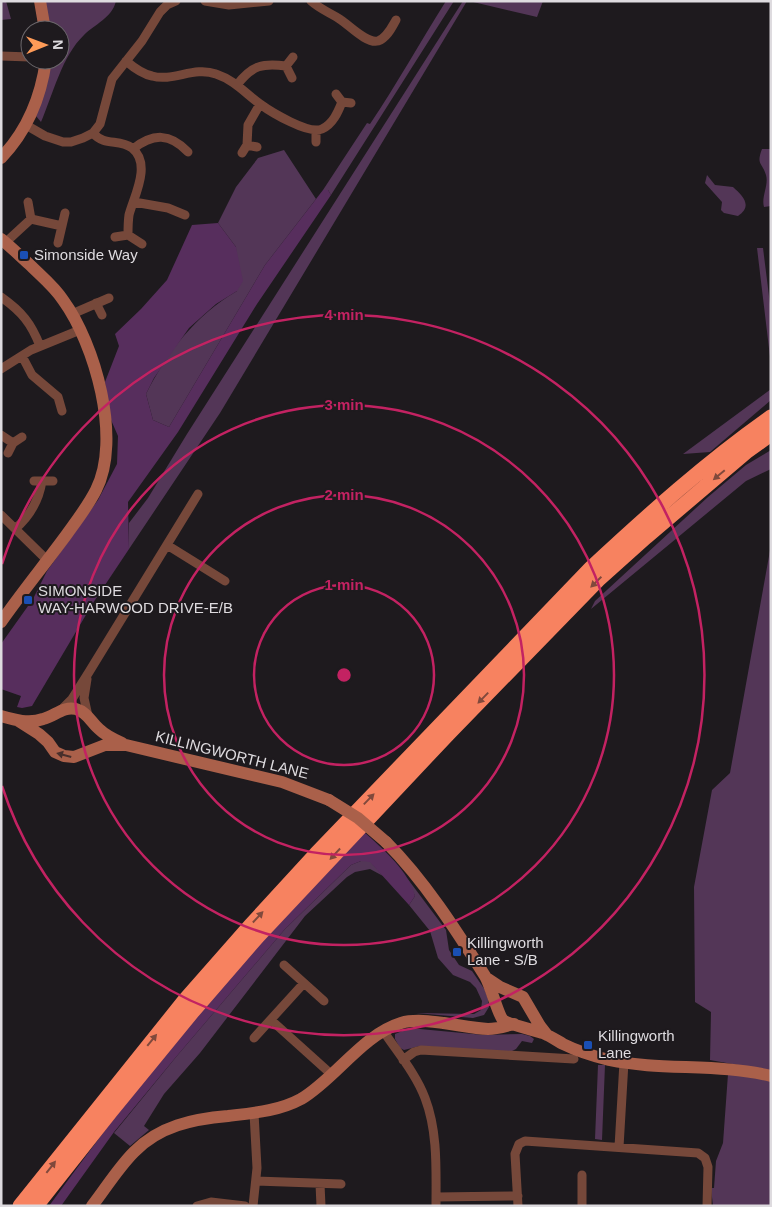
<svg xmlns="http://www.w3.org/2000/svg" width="772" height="1207" viewBox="0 0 772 1207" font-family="Arial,sans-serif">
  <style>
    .green { fill: #533657 }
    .forest { fill: #572e5d }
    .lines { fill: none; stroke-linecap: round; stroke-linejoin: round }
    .street { stroke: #76483a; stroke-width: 9 }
    .secondary { stroke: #aa604a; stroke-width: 12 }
    .highway { stroke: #f78260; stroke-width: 15 }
    .secondary-bridge { stroke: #aa604a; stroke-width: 12 }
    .oneway { fill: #80493c }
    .oneway2 { fill: #482f2b }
    .ring { fill: none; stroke: #c32262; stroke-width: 2.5 }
    .transit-dot { fill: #1a4fb4; stroke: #1e1a1e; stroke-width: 2 }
    .labels { text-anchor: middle; stroke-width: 4; stroke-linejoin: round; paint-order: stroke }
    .poi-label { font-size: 15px; fill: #dedbdf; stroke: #1e1a1e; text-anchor: start }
    .street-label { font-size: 15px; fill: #dedbdf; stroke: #1e1a1e }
    .centre { fill: #c32262; stroke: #1e1a1e; stroke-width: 2.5 }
    .ring-label { font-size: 15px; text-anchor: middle; font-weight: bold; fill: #c32262; stroke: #1e1a1e; stroke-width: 4; stroke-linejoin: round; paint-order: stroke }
  </style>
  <rect width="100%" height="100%" fill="#1e1a1e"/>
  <path class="green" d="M1,1H6L11,19L1,20Z
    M45,1H116C112,18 95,24 84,35C62,56 53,94 41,122L36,116L50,60H60V30H50Z
    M446,1H454L331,195L328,190H323L367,123L370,124C397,84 420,42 446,1Z
    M463,1H467L220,413L129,549V523L148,498L187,434Z
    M469,1H543L537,17Z
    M762,149H771V206L764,207C761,197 769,185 766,175C762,162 756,165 762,149Z
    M284,150L316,199L265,265L169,427L153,420L146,394C168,351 195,316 237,291L236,247L218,223L236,187L258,158Z
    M707,175L715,185L733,187C743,196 753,206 738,216L724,213L721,210L722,202L705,183Z
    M757,248H763L771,312V365Z
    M771,389V400L710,452L683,454Z
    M771,450V469L746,481L591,609L595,601L708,497L746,465Z
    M771,545V1071L710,1060L711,1012L695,1002L694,887L712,790L730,773Z
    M361,861H370L383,876L370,869L355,872L347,877L305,916L200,1053L164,1094L144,1126L149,1130L130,1146L114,1133L176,1057L285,929L351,865Z
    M407,878L446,930L449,950L459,965L472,971L485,990L488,999L489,1007L484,1015L473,1018L416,1013L474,1014L481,1010L482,1001L476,988L470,982L453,975L438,958L430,931L409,905L415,896Z
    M409,1028L484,1035L522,1034L530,1036L534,1039L532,1043L522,1041L516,1049L510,1052L420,1046L404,1050L400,1048L395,1039V1034Z
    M598,1065H605L602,1140L595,1139Z
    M728,1074L771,1080V1206H713L711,1188H714L716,1161L723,1143Z"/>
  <path class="forest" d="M323,190H328L331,195L257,304L178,432L128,502L129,549L93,603L32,706L22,708L17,707L21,696L1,689V644L33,599L47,571L98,500L117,464L118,436L108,413L105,382L119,346L115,334L141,309L167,280L192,225L218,223L236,247L243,281L237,291L216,304L189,328L154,378L146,394L153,420L169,427L265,265Z
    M364,832C382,848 410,872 415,896L409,905L370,862L361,861L351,865L285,929L176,1057L114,1132L61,1206H49C98,1139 148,1072 202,1008C254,947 309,890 364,832Z"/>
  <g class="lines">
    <path class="street" d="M205,1L229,5L269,1
      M311,1C321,10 331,13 341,20C350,26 367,44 378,41C387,38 392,27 396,20
      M1,56L30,57
      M126,61C133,67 142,74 152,76C173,82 194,66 216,74C234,80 245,93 260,104C271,112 309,135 322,129C333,124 338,112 342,102
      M292,78L286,66L293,57
      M237,85C252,65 263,63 286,66
      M336,94L342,102L351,103
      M26,125L45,136L63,142H71L83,138L93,133L100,124L112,79L142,41L160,12L167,5L176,1
      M316,130V142
      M93,133C105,147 119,138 132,148C152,164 134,196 129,215C128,222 128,228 128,235
      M247,145L248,125L260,104
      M133,149C153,133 170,133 188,152
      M242,153L247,145L257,147
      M134,202L168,208L185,215
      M31,219L62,226
      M115,237L128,235L142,244
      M6,242L31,219L28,202
      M58,243L65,213
      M1,297C22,312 31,323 40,346
      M96,303L102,315
      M72,314L109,298
      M22,356L32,375L58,397L62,411
      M1,369L31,350L80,330
      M1,435L13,443
      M8,453L13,443L22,437
      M34,481H53
      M1,515L48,561
      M15,529C30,516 39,500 42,481
      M167,545L225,581
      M87,679L84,698L88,716
      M61,710L72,699L89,672L198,494
      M284,965L324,1001
      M271,1020L331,1074
      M384,1032C398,1053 416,1074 425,1098C438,1132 436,1170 436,1206
      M254,1038L304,983
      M403,1060L414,1052L421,1050L574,1059
      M619,1147L624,1062
      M582,1175V1206
      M256,1181L341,1184
      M320,1184L321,1206
      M436,1197L518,1196
      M197,1206L211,1202L245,1206
      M253,1206L257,1168L254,1113
      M518,1206L515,1154L519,1144L525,1141L698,1153L705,1158L708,1167L707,1206"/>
    <path class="secondary" d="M40,1L45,30
      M1,158C27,131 41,97 46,60
      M1,239C11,247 20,256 29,264C41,276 54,286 63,300C95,344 122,439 96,490C88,506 77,520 67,534C45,564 22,592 1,622
      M1,716C15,720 29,724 43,719C55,716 63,706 76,709C87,712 91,722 99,729C105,735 113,739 122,743
      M17,720L39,734L48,742L55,752L64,756L74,757L105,745H126L282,782L329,800
      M386,842C424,880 456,930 485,976C491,986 498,1015 503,1020C506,1023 536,1031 543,1033C550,1036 556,1040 563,1044C577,1051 593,1056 609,1060C662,1071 718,1063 771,1076
      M488,979L500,987L523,997L540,1026L547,1035
      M92,1206C106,1188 118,1168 134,1152C159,1126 193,1119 228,1116C253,1113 279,1111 301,1099C335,1079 362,1035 401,1023C424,1016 463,1028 488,1029C497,1029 506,1026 514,1024"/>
    <path class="highway" d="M20,1206L185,1000L251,925L316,854L591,568C648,515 707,462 771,417
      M36,1206L111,1111L193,1011L258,936L448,734L598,580L646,537L746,452L771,434"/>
    <path class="secondary-bridge" d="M329,800L358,818L386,842"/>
  </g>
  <defs><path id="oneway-solid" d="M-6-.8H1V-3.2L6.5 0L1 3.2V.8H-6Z" transform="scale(1.25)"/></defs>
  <g class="oneway">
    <use href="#oneway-solid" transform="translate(719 475) rotate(140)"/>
    <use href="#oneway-solid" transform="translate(596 582) rotate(136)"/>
    <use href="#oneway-solid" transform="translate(483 698) rotate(134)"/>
    <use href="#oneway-solid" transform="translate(369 799) rotate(-46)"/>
    <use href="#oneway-solid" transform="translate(335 854) rotate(133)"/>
    <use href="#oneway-solid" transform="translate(258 917) rotate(-47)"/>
    <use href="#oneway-solid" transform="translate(152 1040) rotate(-51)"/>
    <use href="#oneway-solid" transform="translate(51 1167) rotate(-52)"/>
  </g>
  <use class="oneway2" href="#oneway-solid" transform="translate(64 755) rotate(-165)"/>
  <g class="ring">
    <circle cx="344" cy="675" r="90"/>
    <circle cx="344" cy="675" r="180"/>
    <circle cx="344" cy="675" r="270"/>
    <path d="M2 564A360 360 0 1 1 2 786"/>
  </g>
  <g class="transit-dot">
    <rect x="19" y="250" width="10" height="10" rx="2.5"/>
    <rect x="23" y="595" width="10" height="10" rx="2.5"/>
    <rect x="452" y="947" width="10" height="10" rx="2.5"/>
    <rect x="583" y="1040" width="10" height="10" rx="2.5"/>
  </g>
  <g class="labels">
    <g class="poi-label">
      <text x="34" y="260">Simonside Way</text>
      <text x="38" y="596">SIMONSIDE<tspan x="38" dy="17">WAY-HARWOOD DRIVE-E/B</tspan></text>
      <text x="467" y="948">Killingworth<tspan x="467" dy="17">Lane - S/B</tspan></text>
      <text x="598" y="1041">Killingworth<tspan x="598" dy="17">Lane</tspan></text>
    </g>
    <g class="street-label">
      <text transform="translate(232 755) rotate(14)" y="5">KILLINGWORTH LANE</text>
    </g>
  </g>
  <circle cx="344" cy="675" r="8" class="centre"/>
  <g class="ring-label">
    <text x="344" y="320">4 min</text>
    <text x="344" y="410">3 min</text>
    <text x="344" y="500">2 min</text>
    <text x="344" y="590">1 min</text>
  </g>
  <rect width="772" height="1207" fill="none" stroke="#dedbdf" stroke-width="5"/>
  <g transform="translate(45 45) rotate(89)"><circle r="24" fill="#1e1a1e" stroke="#6b676b"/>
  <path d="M0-4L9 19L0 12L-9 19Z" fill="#fe9b58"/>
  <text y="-8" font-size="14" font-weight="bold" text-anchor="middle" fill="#dedbdf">N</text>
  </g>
</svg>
